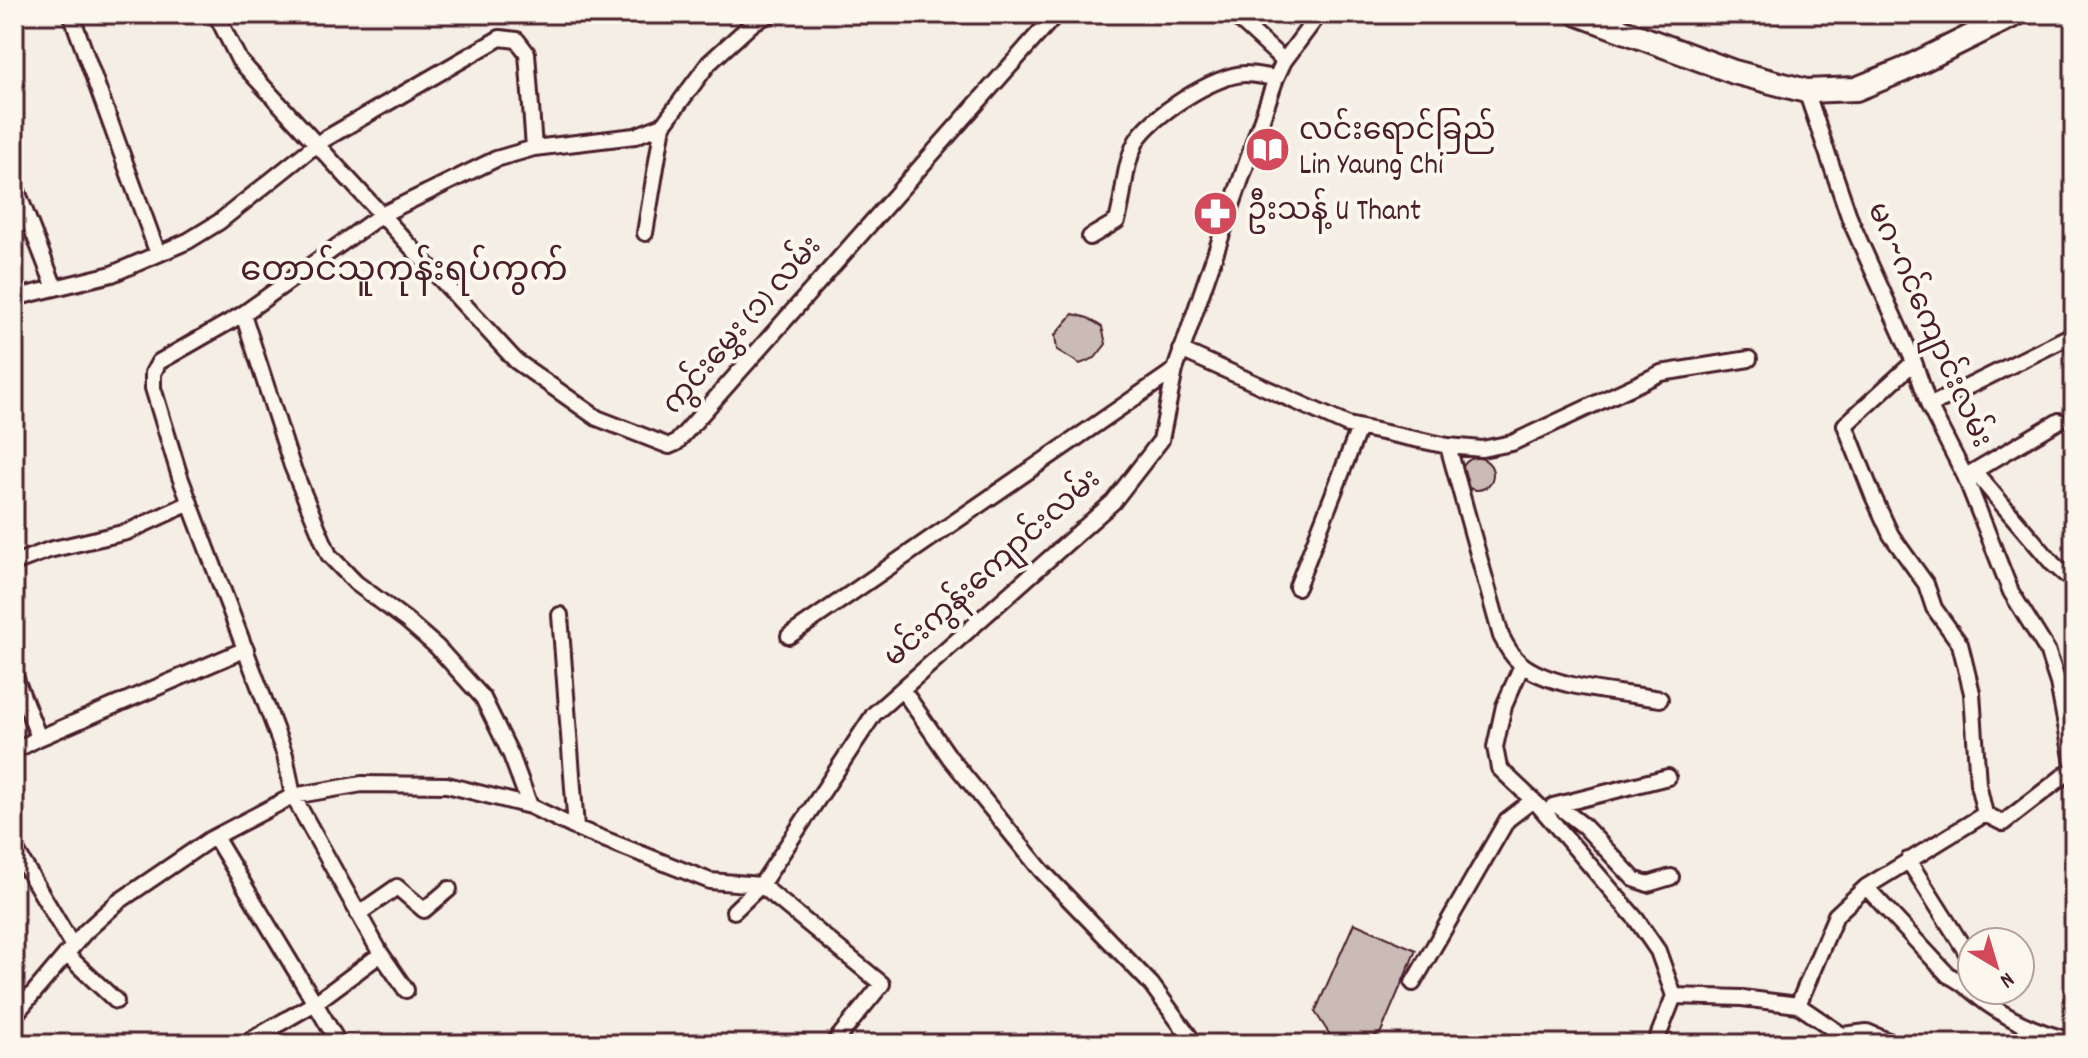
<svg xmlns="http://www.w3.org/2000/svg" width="2088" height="1058" font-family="Dekko,'Noto Sans Myanmar',sans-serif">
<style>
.building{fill:#cabbb6;stroke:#4a1f2b;stroke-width:2}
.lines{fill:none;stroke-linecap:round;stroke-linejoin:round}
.minor-casing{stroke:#4a1f2b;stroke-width:20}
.primary-casing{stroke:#4a1f2b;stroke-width:28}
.minor{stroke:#fbf7ec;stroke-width:14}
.primary{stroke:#fbf7ec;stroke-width:22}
.labels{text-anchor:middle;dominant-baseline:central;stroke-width:8;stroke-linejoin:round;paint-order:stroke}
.poi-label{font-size:30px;fill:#4a1f2b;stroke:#fbf7ec;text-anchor:start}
.street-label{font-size:30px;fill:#4a1f2b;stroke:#fbf7ec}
.quarter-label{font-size:34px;fill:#4a1f2b;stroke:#fbf7ec}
</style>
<rect width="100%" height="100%" fill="#f4eee4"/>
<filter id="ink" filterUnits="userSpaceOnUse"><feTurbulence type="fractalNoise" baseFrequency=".0125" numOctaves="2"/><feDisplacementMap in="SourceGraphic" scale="16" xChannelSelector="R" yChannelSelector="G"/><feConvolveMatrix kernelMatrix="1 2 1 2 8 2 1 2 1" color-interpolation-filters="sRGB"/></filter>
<g filter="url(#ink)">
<path class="building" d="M1073 314 1088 318 1102 327 1106 344 1095 358 1080 364 1057 350 1055 335Z
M1461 474a16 16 0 1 1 32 0a16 16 0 1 1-32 0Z
M1354 923 1416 950 1381 1032 1363 1044H1336L1315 1012Z"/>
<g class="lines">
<defs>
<path id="minor" d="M71 14 158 254
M216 14 239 60 516 361 597 418 669 446 676 443 1056 14
M1233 14 1284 61
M1806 91 1851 222 1914 362 1929 406 1965 476 2011 592 2047 650 2058 683 2074 768
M14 183 55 288
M645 233 663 125
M1090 237 1117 221C1125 194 1123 168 1136 142 1149 117 1216 74 1245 74 1255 74 1266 77 1276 78
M14 298 112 274 188 241 219 222 318 143 500 38 517 40 527 53 534 148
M243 314 292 466 329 555 356 583 406 620 437 647 483 698 511 755 530 806
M1181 350 1348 425 1448 446 1482 449 1512 443 1661 373 1749 359
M1914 362 1845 425 1873 496 1891 535 1926 584 1934 608 1960 644 1972 693 1978 784 1985 814 2003 823 2074 768
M1929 406 2074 334
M1448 446 1501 636C1506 646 1511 655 1519 662 1550 689 1620 692 1660 699
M1974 471 2053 564 2074 582
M1969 474 2059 421
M14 563 49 550 127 532 190 503
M1297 587 1359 428
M560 615 576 828
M789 636 1175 370
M1522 665 1504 706 1495 747 1499 768 1539 806 1636 919 1658 951 1674 996 1655 1044
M14 674 39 738 246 649
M902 689 950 758 1041 870 1151 984 1195 1044
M14 751 39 738
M1553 806 1668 777
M1558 806 1584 826 1634 879 1648 884 1671 877
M1985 814 1866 887 1948 975C1964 982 1974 994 1988 1004 2015 1023 2042 1034 2074 1041
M215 837 315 1003 244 1044
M14 847 72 945
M1908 860 1972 961
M734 911 761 885 874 714 1113 502 1161 440 1175 370 1276 78 1284 61 1319 14
M358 914 397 887 424 910 449 889
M66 954 116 1001
M1413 983 1507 820 1533 800
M406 990 381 954 293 796 285 755 180 477 153 388V373L159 362 243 314 381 215 496 159 534 148 635 136 663 125 709 63 754 22 771 14
M1674 996 1742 998 1798 1005 1842 1035 1867 1032 1895 1044
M1798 1005 1836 915 1866 887
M14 1016 85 932 118 902 209 840 293 796 362 784 447 785 530 806 576 828 710 881 761 885 882 984 833 1044
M339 1044 315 1003 381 954"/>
<path id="primary" d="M1578 14 1734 72 1806 91 1856 89 1903 70 2016 14"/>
</defs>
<use href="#minor" class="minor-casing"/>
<use href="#primary" class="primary-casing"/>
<use href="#minor" class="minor"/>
<use href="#primary" class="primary"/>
</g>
</g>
<defs>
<symbol id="library-disc" viewBox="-11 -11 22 22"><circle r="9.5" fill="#d1495b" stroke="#fbf7ec"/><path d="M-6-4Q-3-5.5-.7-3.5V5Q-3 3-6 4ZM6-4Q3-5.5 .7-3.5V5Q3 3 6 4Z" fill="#fff"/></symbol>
<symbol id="pharmacy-disc" viewBox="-11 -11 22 22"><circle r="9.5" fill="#d1495b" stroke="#fbf7ec"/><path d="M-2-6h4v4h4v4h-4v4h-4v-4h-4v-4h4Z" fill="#fff"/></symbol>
</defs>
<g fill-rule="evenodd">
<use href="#library-disc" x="1242" y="124" width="51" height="51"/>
<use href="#pharmacy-disc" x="1190" y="188" width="51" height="51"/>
</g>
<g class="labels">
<g class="poi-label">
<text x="1299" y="133">လင်းရောင်ခြည်<tspan x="1299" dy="34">Lin Yaung Chi</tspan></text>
<text x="1247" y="213">ဦးသန့် U Thant</text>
</g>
<g class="street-label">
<text transform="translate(1927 326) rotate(66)">မဂ~ဂင်ကျောင်းလမ်း</text>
<text transform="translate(744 327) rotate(-49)">ကွင်းမွှေး (၁) လမ်း</text>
<text transform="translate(994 570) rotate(-42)">မင်းကွန်းကျောင်းလမ်း</text>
</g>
<g class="quarter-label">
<text x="404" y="273">တောင်သူကုန်းရပ်ကွက်</text>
</g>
</g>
<rect width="2088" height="1058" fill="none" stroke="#fbf7ec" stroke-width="48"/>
<rect x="24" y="24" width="2040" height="1010" fill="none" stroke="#4a1f2b" stroke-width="3" filter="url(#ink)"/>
<g transform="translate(1996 966) rotate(142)"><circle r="38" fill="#fbf7ec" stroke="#b4a19f" stroke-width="2"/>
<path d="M0-6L14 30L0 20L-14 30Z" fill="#d1495b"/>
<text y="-12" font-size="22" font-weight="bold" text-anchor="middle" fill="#4a1f2b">N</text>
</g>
</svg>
